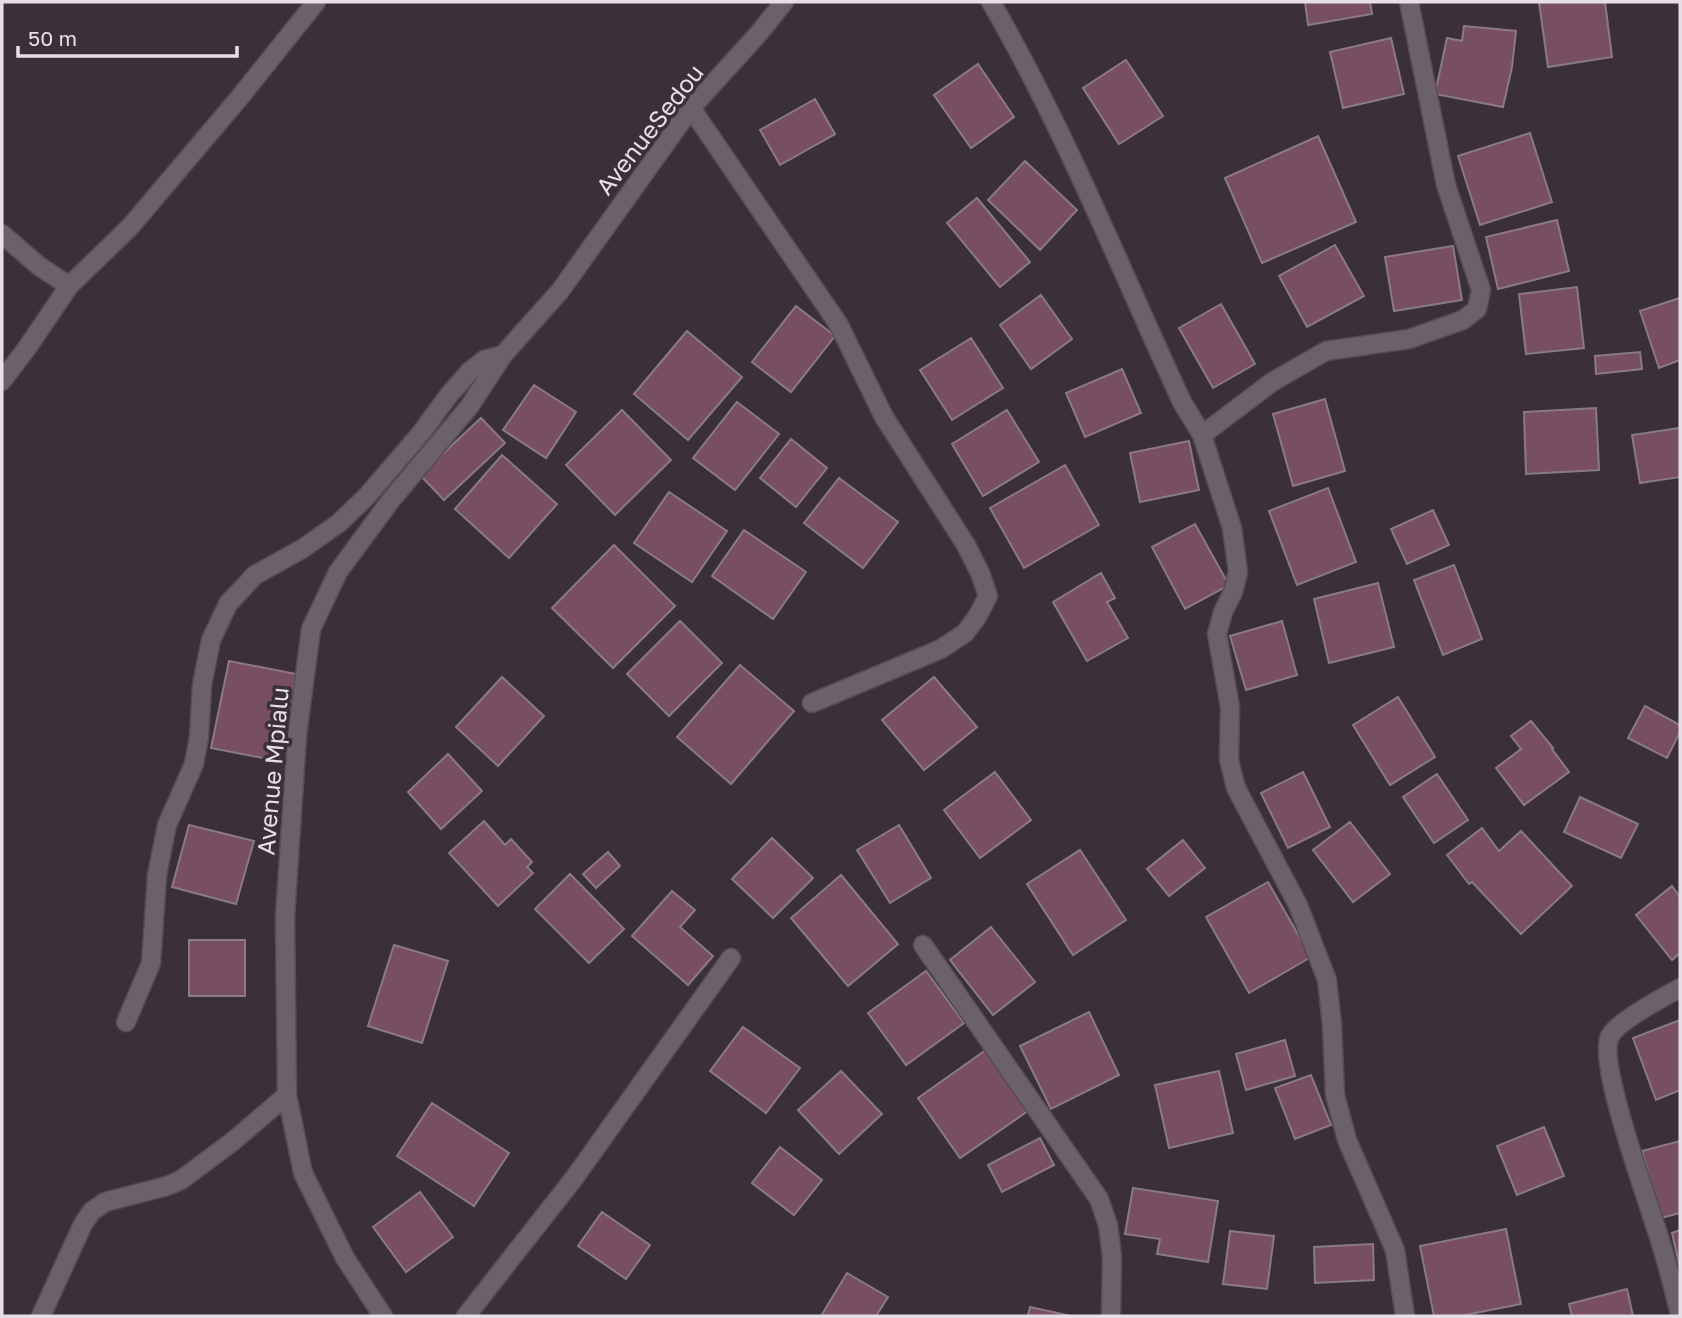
<svg xmlns="http://www.w3.org/2000/svg" width="1682" height="1318" font-family="'Golos Text',sans-serif">
<style>
.building{fill:#784e62;stroke:#8a7a81;stroke-width:2}
.lines{fill:none;stroke-linecap:round;stroke-linejoin:round}
.minor-casing{stroke:#554c53;stroke-width:21}
.minor{stroke:#6c606a;stroke-width:18}
.labels{text-anchor:middle;dominant-baseline:central;stroke-width:7;stroke-linejoin:round;paint-order:stroke}
.street-label{font-size:24px;fill:#e6dfe5;stroke:#3b3039}
</style>
<rect width="100%" height="100%" fill="#3b3039"/>
<path class="building" d="M1305 2H1370L1372 14 1308 25Z
M1539 2H1605L1612 57 1548 67Z
M1464 26 1516 31 1512 67 1503 107 1435 94 1447 38 1462 41Z
M1391 38 1404 94 1343 108 1330 52Z
M1126 60 1163 116 1119 144 1083 88Z
M978 64 1014 117 971 148 934 95Z
M815 99 835 134 780 165 760 130Z
M1530 133 1552 202 1480 225 1458 156Z
M1318 136 1356 222 1262 263 1225 178Z
M1025 161 1077 210 1040 250 988 200Z
M977 198 1030 262 1000 287 947 223Z
M1557 220 1569 271 1498 289 1486 237Z
M1335 245 1364 296 1307 327 1279 276Z
M1453 246 1462 300 1394 311 1385 257Z
M1577 287 1584 348 1526 354 1519 294Z
M1041 295 1072 339 1031 369 1000 325Z
M1680 298V360L1659 368 1640 311Z
M1221 304 1255 364 1213 388 1179 328Z
M796 306 835 336 791 392 752 362Z
M687 331 742 377 688 440 634 394Z
M971 338 1003 388 952 420 920 370Z
M1640 352 1642 369 1596 374 1595 356Z
M1122 369 1141 413 1085 437 1066 393Z
M534 385 576 412 546 458 503 430Z
M1325 399 1345 471 1293 486 1273 414Z
M737 402 779 434 735 490 693 458Z
M1596 408 1599 470 1526 474 1524 412Z
M622 410 671 460 615 515 566 465Z
M1007 410 1039 462 983 496 952 444Z
M481 418 505 443 444 500 420 475Z
M1680 428V477L1640 483 1632 435Z
M791 439 827 468 796 507 760 478Z
M1189 441 1199 490 1140 502 1130 453Z
M502 455 557 504 509 558 455 509Z
M1065 465 1099 525 1024 568 990 508Z
M839 478 898 522 863 568 804 523Z
M1328 488 1356 562 1297 585 1269 511Z
M669 492 727 531 692 582 634 543Z
M1433 510 1449 545 1407 564 1391 529Z
M1195 524 1229 585 1185 609 1152 547Z
M744 530 806 572 773 619 712 576Z
M614 545 675 606 613 668 552 608Z
M1454 565 1482 639 1443 655 1414 580Z
M1101 573 1115 598 1107 602 1128 638 1087 661 1053 602Z
M1378 583 1394 647 1329 663 1314 599Z
M680 621 722 663 669 716 627 674Z
M1282 621 1297 675 1246 690 1230 636Z
M229 661 296 674 278 761 211 748Z
M740 665 794 711 731 784 677 737Z
M502 677 544 716 498 766 456 727Z
M934 677 977 727 924 770 882 720Z
M1398 697 1435 757 1390 785 1353 725Z
M1645 706 1680 725V732L1667 758 1628 738Z
M1531 721 1553 748 1552 749 1569 772 1524 805 1496 768 1521 749 1511 736Z
M448 754 482 791 441 829 408 792Z
M995 772 1031 820 980 858 944 810Z
M1303 772 1330 827 1288 848 1261 793Z
M1437 774 1468 820 1434 843 1403 797Z
M1580 797 1638 824 1621 858 1564 832Z
M484 821 505 845 511 839 532 862 527 867 533 873 498 906 449 853Z
M1350 822 1390 874 1353 902 1313 850Z
M189 825 254 841 236 904 172 887Z
M899 825 931 878 890 903 857 850Z
M1482 828 1499 851 1521 831 1572 886 1521 934 1472 882 1469 884 1447 855Z
M772 838 813 878 773 918 732 879Z
M1183 840 1205 868 1169 896 1147 869Z
M1080 850 1126 920 1073 955 1027 884Z
M608 852 620 866 596 888 583 874Z
M570 874 624 929 589 963 535 909Z
M841 875 898 944 848 986 791 918Z
M1268 882 1311 957 1249 993 1206 917Z
M1672 886 1680 897V953L1672 960 1636 915Z
M672 891 695 910 680 927 713 956 688 985 632 936Z
M991 927 1035 982 993 1015 950 960Z
M189 940H245V996H189Z
M394 945 448 961 422 1043 368 1026Z
M926 971 964 1023 906 1065 868 1013Z
M1089 1012 1119 1075 1051 1109 1020 1046Z
M1680 1020V1090L1656 1100 1633 1038Z
M743 1027 800 1068 766 1113 710 1071Z
M1285 1040 1295 1076 1246 1090 1236 1054Z
M986 1050 1028 1111 960 1158 918 1098Z
M841 1071 882 1114 839 1154 798 1110Z
M1219 1071 1233 1133 1169 1148 1155 1085Z
M1311 1075 1331 1125 1295 1139 1275 1088Z
M432 1103 509 1153 474 1206 397 1156Z
M1544 1127 1564 1176 1517 1195 1497 1146Z
M1040 1138 1054 1165 1002 1192 988 1165Z
M1680 1141V1213L1661 1218 1642 1151Z
M780 1147 822 1180 794 1215 752 1183Z
M1133 1188 1218 1201 1208 1262 1157 1254 1160 1239 1125 1234Z
M420 1192 453 1237 406 1272 373 1227Z
M602 1212 650 1245 626 1279 578 1246Z
M1506 1229 1521 1304 1460 1316H1434L1420 1246Z
M1680 1230V1268L1672 1233Z
M1230 1231 1274 1236 1267 1289 1223 1284Z
M1373 1244 1374 1280 1315 1283 1314 1247Z
M847 1273 888 1297 876 1316H821Z
M1627 1289 1633 1316H1572L1569 1304Z
M1030 1307 1071 1316H1028Z"/>
<g class="lines">
<defs>
<path id="minor" d="M991 2C1065 130 1120 268 1182 402L1202 435 1232 528 1238 572 1233 592 1223 612 1217 634 1230 707 1229 760 1236 788 1298 905 1327 980 1332 1025 1335 1095 1347 1140 1395 1250 1405 1316
M691 108 839 325 884 417 966 545 980 573 988 596 977 617 965 633 941 649 812 703
M2 234 39 266 69 286 130 227 240 97 316 2
M2 381 27 348 69 286
M1202 435 1272 382 1326 351 1409 339 1463 320 1477 309 1481 290 1446 185 1409 2
M923 945 1099 1199 1108 1225 1112 1257 1111 1316
M1680 988C1665 996 1618 1021 1610 1036 1596 1063 1652 1211 1662 1247 1669 1269 1674 1291 1680 1314
M126 1022 151 963 157 875 167 825 194 764 199 737 202 685 211 640 228 604 255 575 302 549 339 523 367 496 421 433 449 395 470 371 484 360 503 355
M41 1316 83 1224 92 1211 105 1202 167 1186 181 1180 232 1142 287 1095
M383 1316 345 1258 303 1173 287 1095 285 917 297 736 311 629 338 572 391 500 469 407 503 355 560 291 691 108 760 32 784 2
M466 1316 575 1177 731 958"/>
</defs>
<use href="#minor" class="minor-casing"/>
<use href="#minor" class="minor"/>
</g>
<g class="labels">
<g class="street-label">
<text transform="translate(649 129) rotate(-52)">AvenueSedou</text>
<text transform="translate(272 771) rotate(-85)">Avenue Mpialu</text>
</g>
</g>
<rect width="1682" height="1318" fill="none" stroke="#e6dfe5" stroke-width="7"/>
<path d="M18 46v10h219v-10" fill="none" stroke="#e6dfe5" stroke-width="3.5"/>
<text x="28" y="46" font-size="21" fill="#e6dfe5" stroke="#3b3039" stroke-width="5" paint-order="stroke">50 m</text>
</svg>
